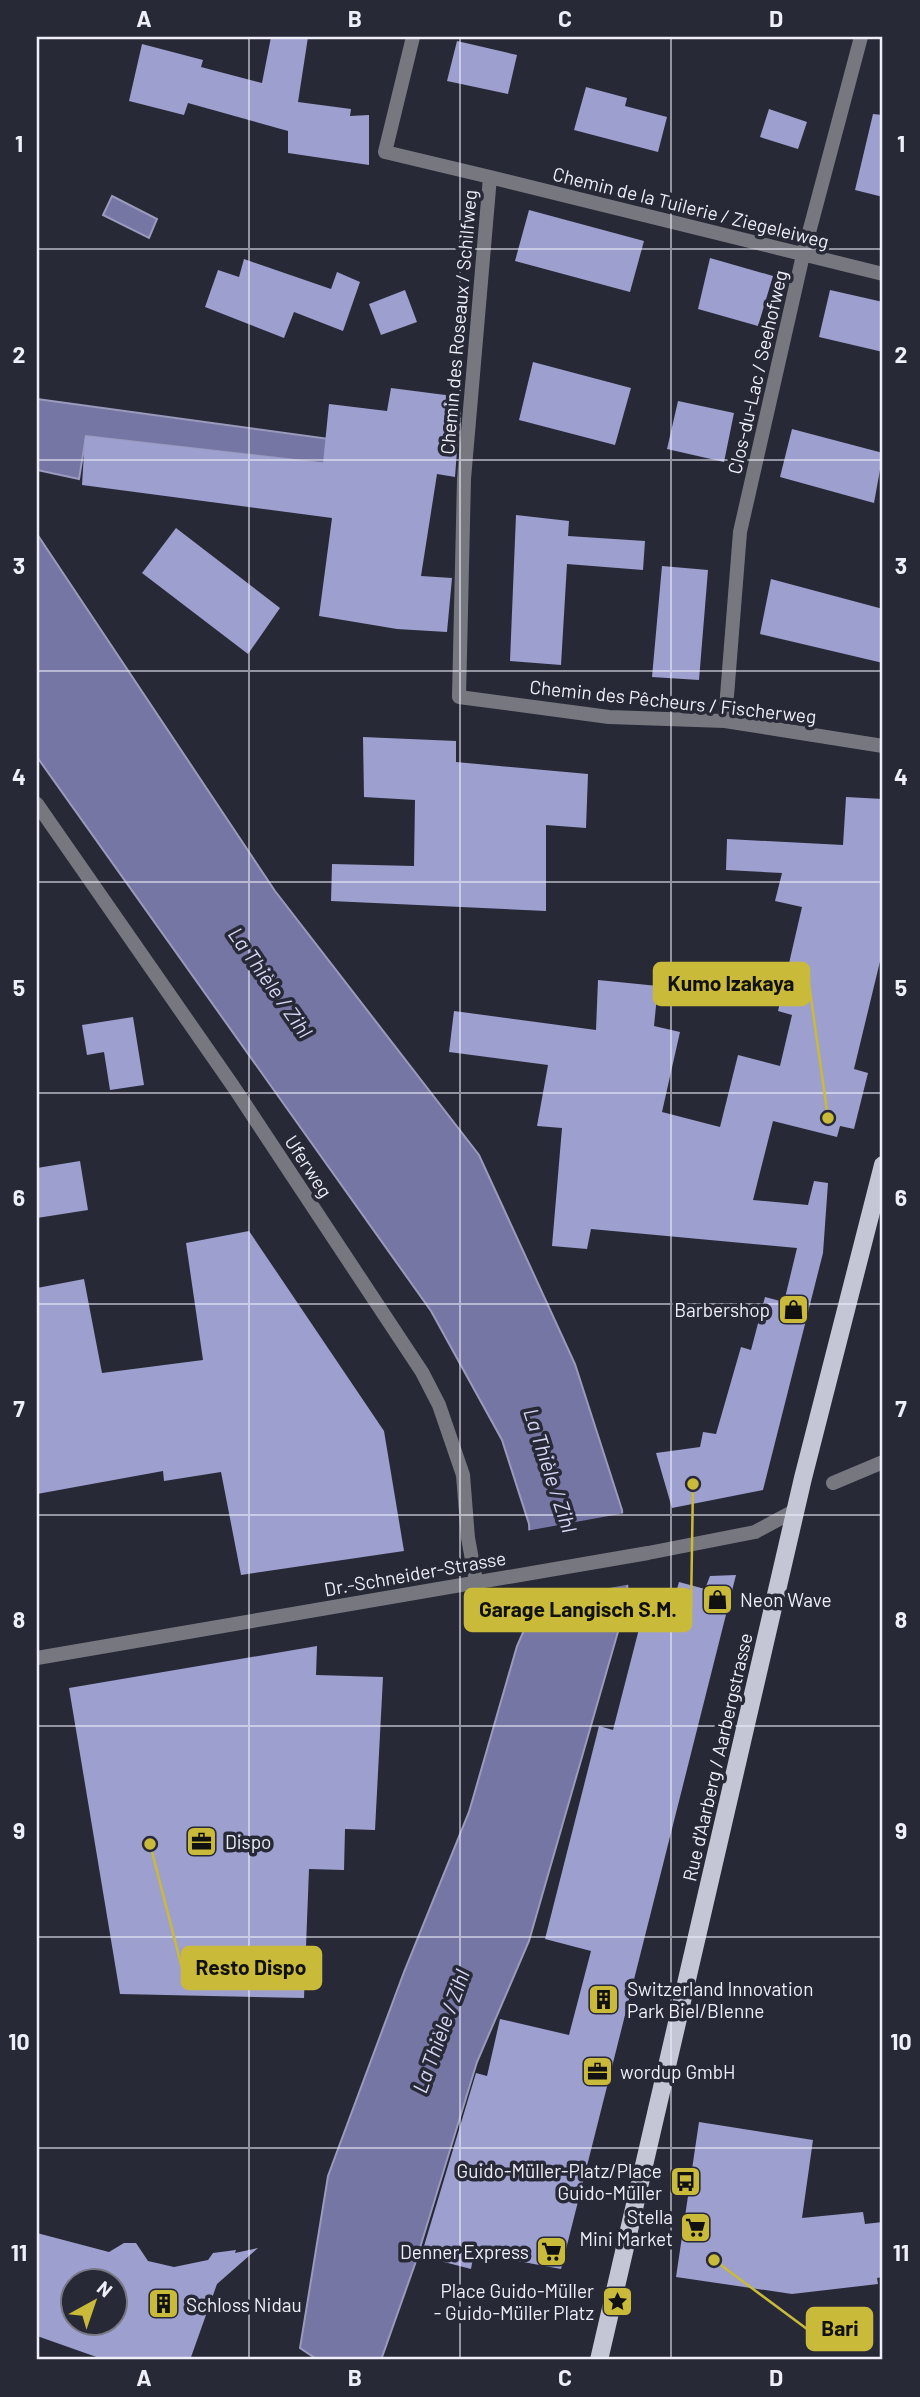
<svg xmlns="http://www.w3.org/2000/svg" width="920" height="2397" font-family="Barlow,sans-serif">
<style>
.water{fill:#7576a3;stroke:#9a9abd;stroke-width:2}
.pier{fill:#282937}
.building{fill:#9d9fce;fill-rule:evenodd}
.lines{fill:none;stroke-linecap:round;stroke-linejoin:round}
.street{stroke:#77787f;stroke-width:14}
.primary{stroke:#c4c6d6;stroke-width:18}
.grid{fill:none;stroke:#efeff9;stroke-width:2;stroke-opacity:0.55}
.labels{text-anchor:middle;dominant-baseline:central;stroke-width:7;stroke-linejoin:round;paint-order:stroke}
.street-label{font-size:19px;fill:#efeff9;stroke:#282937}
.poi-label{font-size:19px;fill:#efeff9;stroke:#282937;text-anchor:end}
.water-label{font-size:21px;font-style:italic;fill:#d7d9f6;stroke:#282937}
.leader{fill:none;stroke:#c9ba3a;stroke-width:2.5}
.callout-dot{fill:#c9ba3a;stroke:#282937;stroke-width:2.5}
.callout{fill:#c9ba3a;stroke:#c9ba3a;stroke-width:2.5}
.callout-label{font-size:21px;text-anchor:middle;font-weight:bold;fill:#111}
.neatline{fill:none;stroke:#efeff9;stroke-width:2.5}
.grid-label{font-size:23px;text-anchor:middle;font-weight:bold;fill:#efeff9}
</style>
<rect width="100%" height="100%" fill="#282937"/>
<path class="water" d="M112 196 157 219 149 238 103 215Z
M37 399 381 446V470L86 436 79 479 37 470Z
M37 534 275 891 479 1155 575 1364 622 1510 628 1597 529 1941 477 2062 415 2264 381 2360H318L300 2348 328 2176 404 1972 469 1812 517 1646 533 1610 529 1524 502 1440 431 1311 37 757Z"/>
<path class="pier" d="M625 1513 632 1584 529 1602 526 1531Z"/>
<path class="building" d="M271 37H308L298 102 351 109 350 116 369 115V165L288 153V131L188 103 184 115 129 101 142 44 203 60 201 67 262 83Z
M457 41 517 55 508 94 447 81Z
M586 87 627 98 625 106 667 117 658 152 574 130Z
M769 109 807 122 798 149 760 137Z
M873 114 883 115V197L855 190Z
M529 210 644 241 630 292 515 261Z
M710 258 773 276 758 326 698 309Z
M244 259 331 289 337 272 360 282 343 331 294 312 284 338 205 307 218 270 239 277Z
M405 290 417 322 381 335 369 304Z
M830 290 883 302V352L819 337Z
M533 362 631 388 615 445 519 420Z
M391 388 461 397 455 477 437 474 421 576 452 578 447 632 397 629 319 616 332 518 82 485 85 436 323 463 329 404 387 411Z
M678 401 734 413 724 462 667 449Z
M792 429 883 453 874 503 780 477Z
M516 515 569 521 568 536 645 541 643 570 567 564 561 665 510 661Z
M176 528 280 608 248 654 142 573Z
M662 566 708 570 699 680 652 677Z
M771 579 883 609V663L760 634Z
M363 737 456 741V762L588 774 586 828 546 825V911L331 901 332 864 414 866 415 800 364 797Z
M846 797 883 799V949L854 1069 868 1073 854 1129 840 1126 837 1137 773 1121 753 1200 808 1205 814 1181 828 1183 823 1253 763 1490 672 1508 656 1453 700 1447 703 1432 716 1434 741 1347 751 1350 765 1297 784 1302 797 1248 591 1229 587 1249 552 1246 562 1128 537 1126 548 1065 449 1052 454 1011 596 1030 598 980 658 986 654 1026 680 1032 662 1112 720 1127 738 1055 780 1066 792 1015 778 1011 802 907 775 901 782 873 726 870 727 839 843 845Z
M133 1017 144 1085 110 1090 104 1052 87 1055 82 1025Z
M80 1161 88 1210 37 1218V1168Z
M249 1231 384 1431 404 1551 241 1575 221 1472 164 1481 163 1471 37 1494V1288L84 1279 102 1373 203 1360 186 1243Z
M736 1575 561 2269 474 2253 471 2269 421 2256 476 2073 487 2076 500 2019 569 2035 591 1951 545 1939 599 1726 613 1730 649 1590 675 1596 679 1582 705 1589 710 1576Z
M317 1646 316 1675 383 1677 375 1830 345 1829 344 1870 309 1869 304 1998 120 1994 69 1688Z
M699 2122 813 2140 802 2218 863 2212 865 2224 883 2222V2277L877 2278 878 2284 792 2294 676 2277Z
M37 2233 109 2252 124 2243H136L148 2261 174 2267 208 2260 213 2253 236 2250 235 2253 258 2248 217 2284 190 2360H105L37 2336ZM74 2281H116V2323H74Z"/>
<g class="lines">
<path class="street" d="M413 37 385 152 490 177 464 479 459 697 609 717 725 721 883 746
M490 177 883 274
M725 721 740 532 803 255 861 37
M37 804 233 1086 422 1372 439 1405 463 1475 468 1538 476 1581
M833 1483 883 1462
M37 1658 648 1553 755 1532 796 1510"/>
<path class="primary" d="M599 2360 803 1478 883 1165"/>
</g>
<path class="grid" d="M249 37V2360M460 37V2360M671 37V2360M37 249H883M37 460H883M37 671H883M37 882H883M37 1093H883M37 1304H883M37 1515H883M37 1726H883M37 1937H883M37 2148H883"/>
<defs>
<symbol id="shop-square" viewBox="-11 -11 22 22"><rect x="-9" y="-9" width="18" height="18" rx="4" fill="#c9ba3a" stroke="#282937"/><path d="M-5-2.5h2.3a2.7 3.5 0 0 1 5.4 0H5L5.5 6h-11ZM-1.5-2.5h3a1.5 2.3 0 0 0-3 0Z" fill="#111"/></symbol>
<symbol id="office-square" viewBox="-11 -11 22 22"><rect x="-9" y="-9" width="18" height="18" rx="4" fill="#c9ba3a" stroke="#282937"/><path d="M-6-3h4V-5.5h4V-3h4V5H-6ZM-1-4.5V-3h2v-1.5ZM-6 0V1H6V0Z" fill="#111"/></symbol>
<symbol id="building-square" viewBox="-11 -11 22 22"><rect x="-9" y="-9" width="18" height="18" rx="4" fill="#c9ba3a" stroke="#282937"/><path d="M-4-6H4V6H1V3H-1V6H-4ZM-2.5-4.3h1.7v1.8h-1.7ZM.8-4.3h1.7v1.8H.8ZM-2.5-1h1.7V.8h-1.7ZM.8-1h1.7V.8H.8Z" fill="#111"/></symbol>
<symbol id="bus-square" viewBox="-11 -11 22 22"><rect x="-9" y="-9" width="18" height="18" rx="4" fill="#c9ba3a" stroke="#282937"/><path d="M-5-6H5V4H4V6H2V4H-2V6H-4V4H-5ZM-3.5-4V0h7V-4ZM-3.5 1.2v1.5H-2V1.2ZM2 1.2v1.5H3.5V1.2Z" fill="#111"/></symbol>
<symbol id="supermarket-square" viewBox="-11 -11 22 22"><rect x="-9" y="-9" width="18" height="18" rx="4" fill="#c9ba3a" stroke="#282937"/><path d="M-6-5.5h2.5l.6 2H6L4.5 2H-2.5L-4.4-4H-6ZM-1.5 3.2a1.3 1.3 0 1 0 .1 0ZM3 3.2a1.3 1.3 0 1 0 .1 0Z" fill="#111"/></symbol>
<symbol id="sight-square" viewBox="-11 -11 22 22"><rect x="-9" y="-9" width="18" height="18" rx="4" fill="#c9ba3a" stroke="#282937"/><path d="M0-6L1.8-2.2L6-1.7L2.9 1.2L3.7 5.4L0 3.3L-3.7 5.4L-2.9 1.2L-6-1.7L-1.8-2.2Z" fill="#111"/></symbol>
</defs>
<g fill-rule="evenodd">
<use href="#shop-square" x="776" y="1292" width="35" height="35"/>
<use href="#shop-square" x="700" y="1582" width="35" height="35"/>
<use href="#office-square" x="184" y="1824" width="35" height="35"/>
<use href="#building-square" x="586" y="1982" width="35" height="35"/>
<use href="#office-square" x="580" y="2054" width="35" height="35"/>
<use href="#bus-square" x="668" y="2164" width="35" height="35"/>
<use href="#supermarket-square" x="678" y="2210" width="35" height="35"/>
<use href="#supermarket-square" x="534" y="2234" width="35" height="35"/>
<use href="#sight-square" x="600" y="2284" width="35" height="35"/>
<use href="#building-square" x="146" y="2286" width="35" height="35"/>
</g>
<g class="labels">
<g class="street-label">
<text transform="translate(691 207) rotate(14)">Chemin de la Tuilerie / Ziegeleiweg</text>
<text transform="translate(458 322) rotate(-85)">Chemin des Roseaux / Schilfweg</text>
<text transform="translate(757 372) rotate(-77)">Clos-du-Lac / Seehofweg</text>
<text transform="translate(673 701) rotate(6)">Chemin des Pêcheurs / Fischerweg</text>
<text transform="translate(309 1166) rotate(57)">Uferweg</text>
<text transform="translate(415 1573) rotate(-10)">Dr.-Schneider-Strasse</text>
<text transform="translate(717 1757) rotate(-77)">Rue d'Aarberg / Aarbergstrasse</text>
</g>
<g class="poi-label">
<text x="770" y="1309">Barbershop</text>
<text x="740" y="1599" text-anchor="start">Neon Wave</text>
<text x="225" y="1841" text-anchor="start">Dispo</text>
<text x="627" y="1988" text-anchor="start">Switzerland Innovation<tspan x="627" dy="22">Park Biel/BIenne</tspan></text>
<text x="620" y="2071" text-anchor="start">wordup GmbH</text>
<text x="662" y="2170">Guido-Müller-Platz/Place<tspan x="662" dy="22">Guido-Müller</tspan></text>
<text x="673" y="2216">Stella<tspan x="673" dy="22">Mini Market</tspan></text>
<text x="529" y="2251">Denner Express</text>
<text x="594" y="2290">Place Guido-Müller<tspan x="594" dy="22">- Guido-Müller Platz</tspan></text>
<text x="186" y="2304" text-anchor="start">Schloss Nidau</text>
</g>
<g class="water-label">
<text transform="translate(271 982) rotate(55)">La Thièle / Zihl</text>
<text transform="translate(551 1470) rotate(72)">La Thièle / Zihl</text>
<text transform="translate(440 2031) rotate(-70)">La Thièle / Zihl</text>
</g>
</g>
<path class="leader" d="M828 1118L809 984M693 1484L691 1610M150 1844L182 1968M714 2260L807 2329"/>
<g class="callout-dot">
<circle cx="828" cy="1118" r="7"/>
<circle cx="693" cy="1484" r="7"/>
<circle cx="150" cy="1844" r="7"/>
<circle cx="714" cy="2260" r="7"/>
</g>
<g class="callout">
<rect x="654" y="963" width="155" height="42" rx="7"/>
<rect x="465" y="1589" width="226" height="42" rx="7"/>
<rect x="182" y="1947" width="139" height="42" rx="7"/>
<rect x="807" y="2308" width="65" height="42" rx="7"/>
</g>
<g class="callout-label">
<text x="731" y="991">Kumo Izakaya</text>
<text x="578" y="1617">Garage Langisch S.M.</text>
<text x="251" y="1975">Resto Dispo</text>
<text x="840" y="2336">Bari</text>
</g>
<rect width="920" height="2397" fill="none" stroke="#282937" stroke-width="77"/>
<g transform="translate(94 2302) rotate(40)"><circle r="33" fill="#282937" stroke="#787885" stroke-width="2"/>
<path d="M0-5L12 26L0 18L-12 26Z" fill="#c9ba3a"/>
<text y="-10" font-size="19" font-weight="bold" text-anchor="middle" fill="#efeff9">N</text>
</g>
<rect x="38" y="38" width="843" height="2320" class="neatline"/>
<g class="grid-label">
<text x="144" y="27">A</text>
<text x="355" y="27">B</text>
<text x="565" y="27">C</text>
<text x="776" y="27">D</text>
<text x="19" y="152">1</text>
<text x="901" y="152">1</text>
<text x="19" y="363">2</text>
<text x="901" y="363">2</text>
<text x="19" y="574">3</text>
<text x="901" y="574">3</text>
<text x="19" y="785">4</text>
<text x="901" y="785">4</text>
<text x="19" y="996">5</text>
<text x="901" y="996">5</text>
<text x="19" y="1206">6</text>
<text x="901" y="1206">6</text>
<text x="19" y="1417">7</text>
<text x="901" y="1417">7</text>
<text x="19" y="1628">8</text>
<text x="901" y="1628">8</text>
<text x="19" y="1839">9</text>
<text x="901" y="1839">9</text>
<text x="19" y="2050">10</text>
<text x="901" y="2050">10</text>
<text x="19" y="2261">11</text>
<text x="901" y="2261">11</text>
<text x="144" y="2386">A</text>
<text x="355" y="2386">B</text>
<text x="565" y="2386">C</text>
<text x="776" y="2386">D</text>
</g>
</svg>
